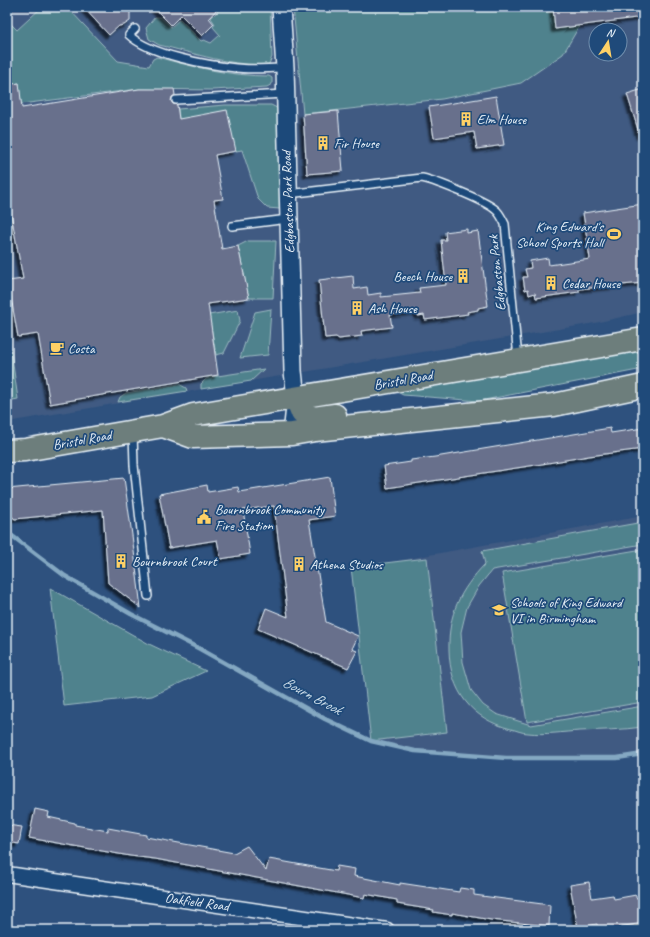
<svg xmlns="http://www.w3.org/2000/svg" width="650" height="937" font-family="Caveat,sans-serif">
<style>
.built{fill:#3f5a82;fill-rule:evenodd}
.green{fill:#50828d;stroke:#9cbac2}
.lines{fill:none;stroke-linecap:round;stroke-linejoin:round}
.stream{stroke:#84a8c2;stroke-width:4.5}
.building{fill:#686f8c;stroke:#e8f1f8;filter:url(#shadow)}
.service-casing{stroke:#e8f1f8;stroke-width:10}
.minor-casing{stroke:#e8f1f8;stroke-width:17}
.tertiary-casing{stroke:#e8f1f8;stroke-width:20}
.trunk-casing{stroke:#e8f1f8;stroke-width:25}
.service{stroke:#1f4a7a;stroke-width:7}
.minor{stroke:#1f4a7a;stroke-width:14}
.tertiary{stroke:#1f4a7a;stroke-width:17}
.trunk{stroke:#6d7e7c;stroke-width:22}
.labels{text-anchor:middle;dominant-baseline:central;stroke-width:3.5;stroke-linejoin:round;paint-order:stroke}
.poi-label{font-size:14px;fill:#e8f1f8;stroke:#1f4a7a;text-anchor:start}
.street-label{font-size:14px;fill:#e8f1f8;stroke:#1f4a7a}
.water-label{font-size:15px;font-style:italic;fill:#cfdfea;stroke:#1f4a7a}
</style>
<defs>
<filter id="shadow"><feDropShadow dx="-3.5" dy="3.5" stdDeviation="1" flood-color="#0009"/></filter>
</defs>
<rect width="100%" height="100%" fill="#2e517e"/>
<filter id="ink" filterUnits="userSpaceOnUse"><feTurbulence type="fractalNoise" baseFrequency=".025" numOctaves="2"/><feDisplacementMap in="SourceGraphic" scale="8" xChannelSelector="R" yChannelSelector="G"/><feConvolveMatrix kernelMatrix="1 2 1 2 8 2 1 2 1" color-interpolation-filters="sRGB"/></filter>
<g filter="url(#ink)">
<path class="built" d="M7 7H643V312L595 323 7 422ZM596 30H620V54H596Z
M643 516V754L617 758H506L415 751 371 741 351 567 380 564Z"/>
<path class="green" d="M42 7H67L118 61 149 66 153 59 157 57C193 67 231 76 269 76L272 78V84L267 87 212 90 139 89 21 104 19 83 7 85V20L17 30Z
M222 7H270L272 57 269 64C237 68 190 52 159 45L149 39 146 28 155 17H160L171 27 180 19 201 41 204 40 211 43 220 35 213 27 215 24 211 18Z
M293 7H579L590 8 563 54 521 83 442 99 303 114Z
M225 105H271L279 109 280 209 267 208 258 199 242 150 236 151 179 119 178 109Z
M248 241H276L273 298H249L238 246Z
M271 309 268 355 240 358 255 312Z
M238 310 240 321 224 353 216 355 209 315Z
M7 335 9 337 18 399 7 401Z
M643 347V369L479 401 403 395 395 391Z
M264 369 251 381 201 389V384L206 379 211 377Z
M179 384 186 388 187 391 118 402 120 397 126 393Z
M643 522V544L492 570 479 586 467 607 461 632 463 662 471 690 483 705 496 714 531 725 643 706V727C622 730 601 730 580 731 563 732 545 735 528 733 522 733 516 730 511 729 471 719 450 691 449 650 448 614 460 590 485 564L482 551Z
M643 549V702L527 722 502 573Z
M427 558 447 732 371 741 351 567Z
M50 588 149 644 206 671 152 696 64 706Z"/>
<g class="lines">
<path class="stream" d="M7 532 65 576 131 614 200 649 325 719 371 741 415 751 506 758H617L643 754"/>
</g>
<path class="building" d="M83 7H130V21L124 25 119 26 109 35Z
M153 7H219L209 18 214 24 202 36 181 15 171 25Z
M553 7H643V17L555 29Z
M19 83 22 108 139 89H174L175 95 172 97 171 101 173 104 177 105 179 119 227 110 236 151 215 155 223 199 214 200 222 249 238 246 249 298 208 304 218 375 50 404 38 334 18 337 8 281 23 279 7 192V110H9L7 85Z
M643 89V135L640 136 627 94Z
M496 96 504 145 477 149 474 132 434 138 429 107Z
M338 111 343 171 307 174 303 114Z
M643 204V283L579 289V292L536 298 535 293 529 295 528 289 525 290 523 277H527L525 269 531 268 530 261 548 258 549 265 590 259 583 213Z
M467 229V233L478 231 488 306 478 308V310L467 312 468 314 425 320 424 315 418 316 417 311 390 315 392 327 361 331 362 336 339 339 336 337 325 338 319 280 353 276 354 289 367 287 368 295 381 293V297L420 293 419 288 446 285 441 240H446L445 232Z
M610 428 611 433 643 428V449L589 456 536 465 387 488 384 466 411 462V460L435 457Z
M330 477 335 516 309 520 326 622 358 636 352 649 357 651 348 668 258 629 266 608 288 617 274 506 243 510 250 554 221 559 217 540 169 548 159 494 207 485 208 492 238 487 239 492Z
M124 478 132 535 141 608 108 583 103 510 15 519 7 513V489Z
M35 809 49 812 48 817 75 823V825L108 831V828L146 835V837L234 853 247 846 266 871 269 859 336 871 337 866 355 869 354 876 400 885V883L459 892 460 888 474 890V895L550 905 549 926 491 920 452 913V915L433 912 434 910 397 904V900L365 894 364 898 155 859 130 856 29 838Z
M7 825 22 827 19 844 7 842Z
M589 882 592 898 613 895 614 899 636 895V898L643 896V923L619 927 620 930H598L597 924 578 928 570 885Z"/>
<g class="lines">
<defs>
<path id="service" d="M135 29 129 35C150 55 207 65 236 68 251 70 269 68 285 68
M176 100 285 94
M288 194 422 178C436 181 487 201 497 211 500 214 503 220 505 224L518 358
M232 226 288 219
M133 433 134 465 148 596"/>
<path id="minor" d="M7 874 387 930"/>
<path id="tertiary" d="M281 7 285 68 293 371 296 398 292 434"/>
<path id="trunk" d="M296 398 302 413 314 418 335 415
M163 426 193 437 292 434 315 430 554 405 643 386
M7 451 25 450 163 426 193 415 643 339"/>
</defs>
<use href="#service" class="service-casing"/>
<use href="#minor" class="minor-casing"/>
<use href="#tertiary" class="tertiary-casing"/>
<use href="#trunk" class="trunk-casing"/>
<use href="#service" class="service"/>
<use href="#minor" class="minor"/>
<use href="#tertiary" class="tertiary"/>
<use href="#trunk" class="trunk"/>
</g>
</g>
<defs>
<symbol id="building-bare" viewBox="-9 -9 18 18"><path d="M-4-6H4V6H1V3H-1V6H-4ZM-2.5-4.3h1.7v1.8h-1.7ZM.8-4.3h1.7v1.8H.8ZM-2.5-1h1.7V.8h-1.7ZM.8-1h1.7V.8H.8Z" fill="#ffd166" stroke="#1f4a7a" stroke-width="2.5" paint-order="stroke"/></symbol>
<symbol id="stadium-bare" viewBox="-9 -9 18 18"><path d="M0-5a6.5 5 0 1 0 0 10a6.5 5 0 1 0 0-10ZM-3.5-1.8h7v3.6h-7Z" fill="#ffd166" stroke="#1f4a7a" stroke-width="2.5" paint-order="stroke"/></symbol>
<symbol id="cafe-bare" viewBox="-9 -9 18 18"><path d="M-5.5-4.5H6V0H3Q3 3.5 0 3.5H-2.5Q-5.5 3.5-5.5 0ZM3-3.2v2h1.7v-2ZM-6 4.5H4V6H-6Z" fill="#ffd166" stroke="#1f4a7a" stroke-width="2.5" paint-order="stroke"/></symbol>
<symbol id="civic-bare" viewBox="-9 -9 18 18"><path d="M-.6-6.5H3V-4.5H.6V-3L4-1V1h2V6H-6V1h2V-1L-.6-3ZM-1.2 2.5V6h2.4V2.5Z" fill="#ffd166" stroke="#1f4a7a" stroke-width="2.5" paint-order="stroke"/></symbol>
<symbol id="school-bare" viewBox="-9 -9 18 18"><path d="M0-5L7-2L0 1L-7-2ZM-4 1L0 2.5L4 1V4Q0 6-4 4Z" fill="#ffd166" stroke="#1f4a7a" stroke-width="2.5" paint-order="stroke"/></symbol>
</defs>
<g fill-rule="evenodd">
<use href="#building-bare" x="456" y="109" width="20" height="20"/>
<use href="#building-bare" x="313" y="133" width="20" height="20"/>
<use href="#stadium-bare" x="604" y="224" width="20" height="20"/>
<use href="#building-bare" x="453" y="266" width="20" height="20"/>
<use href="#building-bare" x="541" y="273" width="20" height="20"/>
<use href="#building-bare" x="347" y="298" width="20" height="20"/>
<use href="#cafe-bare" x="47" y="338" width="20" height="20"/>
<use href="#civic-bare" x="194" y="507" width="20" height="20"/>
<use href="#building-bare" x="111" y="551" width="20" height="20"/>
<use href="#building-bare" x="289" y="554" width="20" height="20"/>
<use href="#school-bare" x="489" y="600" width="20" height="20"/>
</g>
<g class="labels">
<g class="poi-label">
<text x="477" y="119">Elm House</text>
<text x="334" y="143">Fir House</text>
<text x="603" y="226" text-anchor="end">King Edward's<tspan x="603" dy="16">School Sports Hall</tspan></text>
<text x="452" y="276" text-anchor="end">Beech House</text>
<text x="562" y="283">Cedar House</text>
<text x="368" y="308">Ash House</text>
<text x="68" y="348">Costa</text>
<text x="215" y="509">Bournbrook Community<tspan x="215" dy="16">Fire Station</tspan></text>
<text x="132" y="561">Bournbrook Court</text>
<text x="310" y="564">Athena Studios</text>
<text x="510" y="602">Schools of King Edward<tspan x="510" dy="16">VI in Birmingham</tspan></text>
</g>
<g class="street-label">
<text transform="translate(288 202) rotate(-92)">Edgbaston Park Road</text>
<text transform="translate(497 273) rotate(-96)">Edgbaston Park</text>
<text transform="translate(403 380) rotate(-10)">Bristol Road</text>
<text transform="translate(82 440) rotate(-10)">Bristol Road</text>
<text transform="translate(197 902) rotate(8)">Oakfield Road</text>
</g>
<g class="water-label">
<text transform="translate(312 696) rotate(28)">Bourn Brook</text>
</g>
</g>
<rect width="650" height="937" fill="none" stroke="#1f4a7a" stroke-width="24"/>
<rect x="12" y="12" width="626" height="913" fill="none" stroke="#e8f1f8" stroke-width="1.5" filter="url(#ink)"/>
<g transform="translate(608 42) rotate(12)"><circle r="19" fill="#1f4a7a" stroke="#6f8dac"/>
<path d="M0-3L7 15L0 10L-7 15Z" fill="#ffd166"/>
<text y="-6" font-size="11" font-weight="bold" text-anchor="middle" fill="#e8f1f8">N</text>
</g>
</svg>
